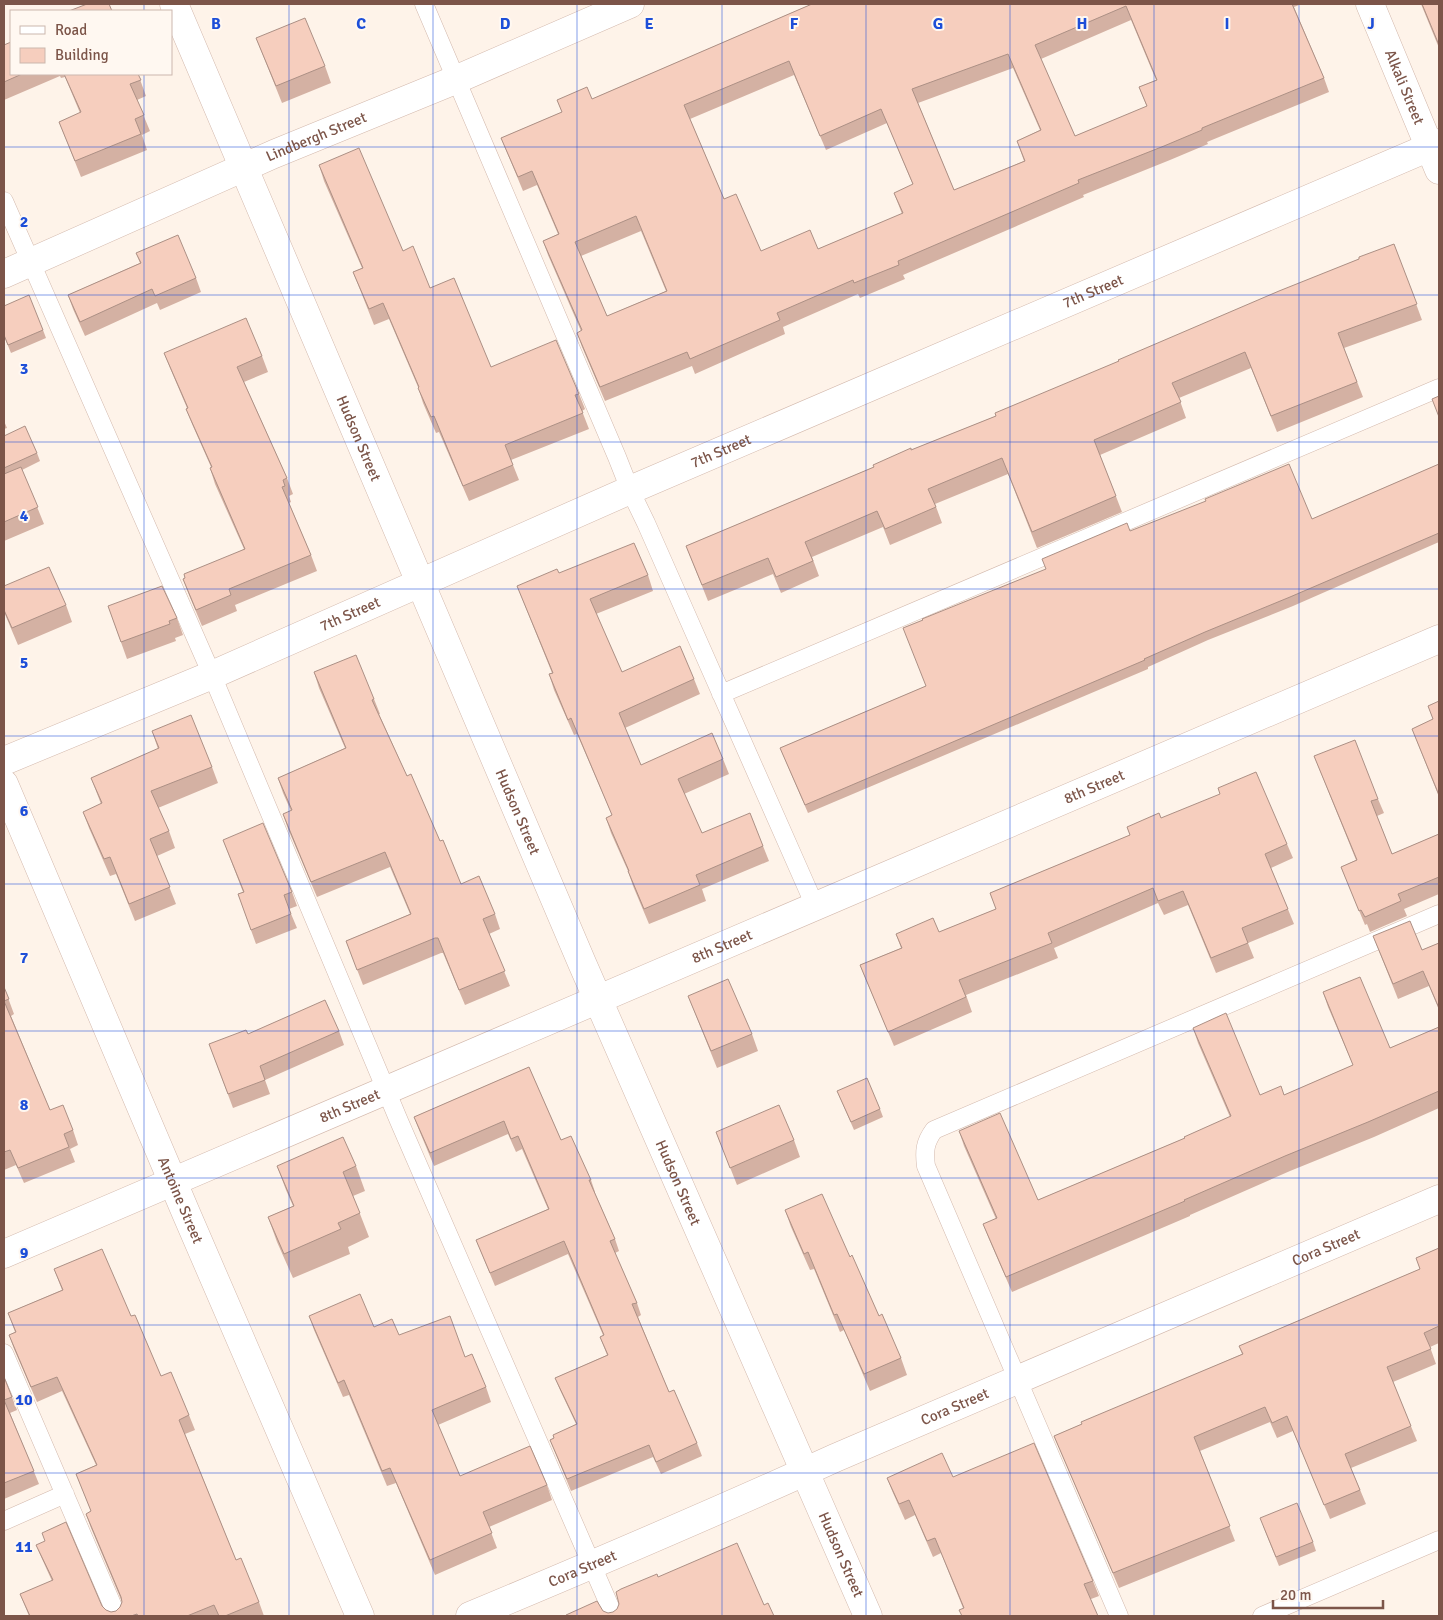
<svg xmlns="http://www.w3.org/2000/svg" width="1443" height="1620" font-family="Signika,sans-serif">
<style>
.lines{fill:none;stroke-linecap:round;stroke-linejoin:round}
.lane-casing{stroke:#d3b9ad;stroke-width:19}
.street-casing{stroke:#d3b9ad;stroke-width:29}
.lane{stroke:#fff;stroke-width:18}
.street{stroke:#fff;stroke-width:28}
.wall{fill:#d4b1a3;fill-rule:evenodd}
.building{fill:#f6cebe;stroke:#ac9085;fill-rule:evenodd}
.grid{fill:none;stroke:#1d4ed8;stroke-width:1;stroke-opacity:0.55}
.labels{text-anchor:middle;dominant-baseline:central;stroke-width:4;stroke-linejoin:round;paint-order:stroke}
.street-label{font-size:15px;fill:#7c5549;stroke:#fff8f1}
.grid-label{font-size:16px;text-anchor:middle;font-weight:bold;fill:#1d4ed8;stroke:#fff8f1;stroke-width:4;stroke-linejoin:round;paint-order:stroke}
</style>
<rect width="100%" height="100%" fill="#fef3e9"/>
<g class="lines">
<defs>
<path id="lane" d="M424 4 617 457 630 490 646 523 815 906
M4 201 212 675 399 1121 614 1616
M721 694 1439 388
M4 1353 117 1616
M4 1521 65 1494
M1119 1616 926 1166C924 1151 925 1142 934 1130L1439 914
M1262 1616 1439 1540"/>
<g id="street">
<path id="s1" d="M174 4 582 963 868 1616"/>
<path id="s2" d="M1370 4 1439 170"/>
<path id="s3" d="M4 274 274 154 455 80 630 4"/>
<path id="s4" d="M4 761 212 675 630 490 1439 143"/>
<path id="s5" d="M4 784 186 1213 360 1616"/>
<path id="s6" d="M4 1254 1439 639"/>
<path id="s7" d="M470 1616C592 1565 714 1513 835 1458L1439 1199"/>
</g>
</defs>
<use href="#lane" class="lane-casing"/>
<use href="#street" class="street-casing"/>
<use href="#lane" class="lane"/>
<use href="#street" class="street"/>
</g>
<path class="wall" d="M812 4H1299V5L1294 7 1324 78 1329 92 1207 142 1208 144 1170 160 1083 195 1084 197 903 275 905 279 860 298 858 294 783 327 785 334 695 374 692 366 605 401 582 347 577 333 581 331 548 255 543 241 558 234 537 185 523 191 501 138 562 112 557 100 592 99ZM1131 20 1156 80 1139 87 1147 107 1075 136 1041 59ZM1013 68 1040 130 1017 141 1024 161 954 190 918 103ZM794 75 826 150 887 123 913 185 894 193 902 214 818 249 761 251 724 199 690 119ZM641 231 666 291 607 316 581 256Z
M1421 4H1439V48Z
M256 38 325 66 331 83 282 103Z
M4 45 11 74H138L146 96 137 100 150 131 142 135 147 150 81 177 59 122 80 113 65 77 61 78 60 76 4 100Z
M319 165 403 251 430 288 491 367 579 394 585 409 582 411 589 429 511 460 519 480 469 501 439 432 436 433 423 403 418 387 389 319 374 325 353 272 362 268 324 181Z
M1394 244 1422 320 1344 348 1363 397 1277 432 1251 368 1179 398 1186 418 1100 455 1122 512 1037 548 1008 474 935 504 942 523 890 545 883 527 812 557 819 576 781 593 773 574 708 601 686 546 874 467 911 450 996 416 1119 361Z
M136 253 196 278 201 292 160 310 157 303 85 336 73 309 68 295 140 263Z
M4 306 43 330 46 338 11 353 4 336Z
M164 353 262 356 268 372 244 382 287 478 293 494 289 496 291 502 289 503 311 555 317 571 235 605 237 611 202 626 189 595 183 579 244 549 215 484 210 468 211 467 192 424 186 409 187 408 170 368Z
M4 421 7 428 4 429Z
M4 436 37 453 40 461 22 470 44 524 4 541Z
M1439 464V542L1293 606 1208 640 1148 667V669L808 813 780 748 926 686 1046 569 1130 531 1312 519Z
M559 573 648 575 653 591 596 614 622 672 694 679 700 694 625 728 641 765 723 759 729 774 684 794 702 833 763 846 769 861 702 889 706 901 649 924 633 886 628 871 611 833 606 818 612 815 577 734 574 735 554 690 549 674 552 673 517 586Z
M4 586 66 605 72 622 18 645 4 612Z
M108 606 177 618 183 635 175 638 176 641 127 659Z
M314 672 374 699 380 714H379L407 776 461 884 495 914 500 929 489 934 510 986 465 1005 443 953H441L363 985 346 941 410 914 390 867 317 897 288 829 283 814 291 811 283 793 278 778 345 748 319 688Z
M1439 701V797L1412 729 1433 719 1428 706Z
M152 731 212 767 218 783 158 808 169 831 175 848 157 856 176 904 135 921 116 874 110 876 89 828 83 812 101 804 91 778 158 749Z
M1314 756 1378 799 1384 813 1377 816 1392 854 1439 834V894L1404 909 1407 916 1370 932 1367 924 1365 925 1341 867 1356 860Z
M1161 818 1287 844 1293 858 1271 868 1294 924 1248 943 1254 958 1216 973 1188 905 1164 915 1158 903 1054 948 1058 958 966 995 972 1012 894 1046 866 980 860 965 901 948 896 934 939 932 996 909 990 893 1130 835 1127 827Z
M223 840 292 892 297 906 289 909 297 928 256 944 238 894 243 892Z
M1373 936 1422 950 1439 943V1010L1429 986 1398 999Z
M4 987 14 1014 11 1016 50 1110 73 1130 78 1145 70 1149 75 1162 24 1183 16 1165 4 1170Z
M1323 992 1390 1048 1439 1027V1108L1374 1137 1290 1171 1190 1215V1216L1012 1292 989 1239 983 1224 996 1219 964 1146 959 1131 1038 1200 1185 1138 1230 1117 1198 1043 1193 1028 1260 1095H1284L1353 1065 1328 1007Z
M688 996 752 1034 758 1051 717 1068Z
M339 1031 344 1045 265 1080 270 1094 233 1108 209 1044 248 1034Z
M529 1067 561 1140 591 1180 595 1192V1193L615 1239 619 1251 615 1253 637 1303 641 1315 638 1317 669 1392 697 1443 702 1456 661 1474 653 1457 571 1491 550 1440 576 1424 560 1390 555 1378 607 1355 600 1337 603 1335 568 1254 495 1286 476 1240 548 1209 522 1149 516 1152 508 1134 434 1166 419 1130 414 1117Z
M837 1091 880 1109 883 1117 854 1130Z
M716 1132 794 1140 800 1157 737 1185Z
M277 1166H356L365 1191 353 1196 369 1237 348 1247 350 1254 293 1278 277 1242 268 1217 293 1206 286 1190Z
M785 1210 850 1257 879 1316 901 1358 907 1375 870 1391 844 1330 840 1332 814 1269 810 1270 791 1227Z
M1439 1248V1343L1430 1347 1436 1364 1393 1382 1417 1441 1351 1468 1366 1504 1330 1519 1293 1431 1277 1438 1270 1422 1200 1451 1235 1541 1119 1588 1060 1450 1054 1436 1082 1424 1242 1354 1239 1346 1420 1269 1416 1258Z
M54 1269 131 1316 161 1376 189 1415 195 1430 185 1434 236 1560 259 1602 264 1616H29L20 1594 52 1581 42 1559 36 1545 106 1610 111 1612 116 1611 120 1607 122 1602 91 1528 86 1514 91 1511 76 1474 96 1465 62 1391 37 1402 14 1349 9 1335 15 1332 8 1313 62 1290Z
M309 1316 374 1327 465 1357 486 1387 491 1402 438 1425 460 1476 547 1485 552 1500 489 1527 497 1548 435 1575 396 1483 387 1486 349 1395 343 1397 314 1330Z
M4 1377 17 1410 10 1413 39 1484 4 1499Z
M953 1477 1093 1581 1099 1596 1091 1599 963 1608 941 1553 933 1557 915 1515 905 1520 893 1493 887 1478Z
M1263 1526 1313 1542 1316 1551 1279 1566Z"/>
<path class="building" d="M87 4H109L112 11H69Z
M812 4H1292L1324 78 1202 128V130L1164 146 1078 180 1079 183 898 261 899 265 854 283 853 280 777 313 780 320 690 359 687 352 600 387 577 333 582 330 543 241 559 234 532 171 518 177 501 138 562 112 557 100 587 87 592 99ZM1126 6 1157 80 1139 87 1147 106 1075 136 1035 45ZM1008 54 1041 130 1017 141 1025 161 954 190 912 89ZM789 61 820 136 881 109 913 184 894 193 903 213 818 249 810 230 761 251 736 194 724 199 684 105ZM636 216 667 291 607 316 575 242Z
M1422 4H1439V45Z
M305 18 325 66 276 86 256 38Z
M11 42V74H22L4 82V45Z
M64 74H138L141 80 130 84 144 115 135 119 141 134 75 161 59 122 81 112Z
M359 148 403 251 413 246 430 288 454 278 491 367 556 340 579 394 575 395 583 413 505 445 513 465 463 486 434 416 431 417 418 388 419 387 383 303 369 309 353 272 363 268 319 165Z
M178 235 196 278 155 296 152 289 80 322 68 295 141 263 136 253Z
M1394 244 1417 304 1338 333 1357 382 1271 416 1245 352 1172 383 1181 402 1094 440 1116 496 1032 532 1002 458 928 489 936 507 885 529 877 511 805 542 813 561 776 577 768 558 702 585 686 546 874 467 873 465 911 448V450L996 416 995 413 1119 361 1118 360 1279 291 1359 259V257Z
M29 295 43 330 8 345 4 335V306Z
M246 318 262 356 237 367 287 478 283 480 285 486 282 487 311 555 229 589 231 595 196 610 183 579 185 578 184 574 245 549 210 468 212 467 186 409 188 408 164 353Z
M1439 396V417L1432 399Z
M25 426 37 453 4 468V436Z
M1289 464 1312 519 1439 464V533L1290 597 1205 632 1144 659 1145 660 805 805 780 748 926 686 903 628 923 620 922 619 1046 569 1042 559 1127 523 1130 531 1206 501 1205 499Z
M21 467 38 507 4 522V474Z
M634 543 648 575 590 599 622 672 680 646 694 679 619 713 641 765 712 733 723 759 678 779 702 833 750 813 763 846 696 875 700 885 644 909 628 871H629L606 818 612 815 571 718 568 720 549 674 553 673 517 586 557 569 559 573Z
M49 567 66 605 12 628 4 610V586Z
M162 586 177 618 169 621 170 624 121 642 108 606Z
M356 655 374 699 372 700 407 776 411 774 440 841 443 840 461 884 479 876 495 914 483 919 505 971 459 990 438 938H435L357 970 346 941 411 914 385 852 311 882 283 814 292 810 278 778 346 748 314 672Z
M1439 701V795L1412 729 1433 719 1428 706Z
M191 715 212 767 151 791 169 831 150 839 170 887 129 904 110 857 104 859 83 812 102 803 91 778 159 748 152 731Z
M1355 740 1378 799 1371 801 1392 854 1439 834V877L1398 894 1401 901 1365 917 1361 910 1359 911 1341 867 1357 860 1314 756Z
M1256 772 1287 844 1265 854 1288 909 1242 928 1248 943 1211 958 1183 891 1158 901 1153 888 1048 933 1052 943 959 980 966 997 888 1032 860 965 902 948 896 934 933 918 939 932 996 909 990 893 1130 835 1127 827 1159 813 1161 818 1220 794 1218 788Z
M263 823 292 892 284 895 291 914 251 930 238 894 244 892 223 840Z
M1410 921 1422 950 1439 943V1008L1423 971 1393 984 1373 936Z
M1360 977 1390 1048 1439 1027V1091L1368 1122 1285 1156 1184 1200 1185 1201 1006 1277 983 1224 997 1218 959 1131 1000 1113 1038 1200 1185 1138 1184 1137 1231 1116 1193 1028 1226 1013 1260 1095 1281 1086 1284 1095 1353 1065 1323 992Z
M728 979 752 1034 711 1051 688 996Z
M4 987 9 999 4 1001 50 1110 63 1105 73 1130 64 1134 69 1147 18 1168 10 1150 4 1152Z
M325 1000 339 1031 260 1066 265 1080 228 1094 209 1044 246 1030 248 1034Z
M529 1067 561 1140 571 1136 591 1180H589L615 1239 610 1241 637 1303 632 1304 669 1392 674 1390 697 1443 656 1462 649 1445 567 1479 550 1440 554 1438 553 1435 577 1424 555 1378 608 1355 600 1337 604 1335 564 1241 490 1273 476 1240 549 1209 518 1136 511 1139 504 1121 430 1153 414 1117Z
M867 1078 880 1109 851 1122 837 1091Z
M779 1105 794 1140 730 1168 716 1132Z
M343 1137 356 1166 343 1172 360 1213 338 1223 341 1229 284 1254 268 1217 294 1206 277 1166Z
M822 1194 850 1257 852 1255 879 1316 882 1314 901 1358 864 1374 837 1314 834 1315 808 1252 804 1254 785 1210Z
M1439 1248V1326L1424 1333 1431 1349 1387 1367 1411 1426 1345 1454 1360 1490 1324 1505 1287 1416 1272 1423 1265 1407 1194 1437 1230 1526 1113 1573 1054 1436 1082 1424 1081 1422 1243 1354 1239 1346 1420 1269 1416 1258Z
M102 1249 131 1316 135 1315 161 1376 171 1372 189 1415 179 1420 236 1560 241 1558 259 1602 225 1616H219L214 1605 187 1616H138L137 1614 131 1616H30L20 1594 53 1580 36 1545 45 1541 42 1533 66 1522 102 1606 106 1610 111 1612 116 1611 120 1607 122 1602 121 1597 86 1514 91 1511 76 1474 97 1465 57 1377 31 1387 9 1335 16 1332 8 1313 63 1290 54 1269Z
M360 1294 374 1327 392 1319 399 1335 450 1316 465 1357 472 1354 486 1387 432 1410 460 1476 530 1446 547 1485 483 1512 492 1533 430 1560 390 1468 382 1471 344 1380 338 1383 309 1316Z
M4 1377 12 1397 4 1400 34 1471 4 1483Z
M1034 1443 1093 1581 1084 1584 1098 1616H962L959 1610 964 1608 935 1538 927 1541 909 1500 899 1504 887 1478 942 1453 953 1477Z
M1297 1503 1313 1542 1276 1557 1260 1518Z
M737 1543 764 1605 768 1603 774 1616H567L566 1615 597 1601 603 1611 608 1613 613 1612 617 1609 619 1604 616 1592 621 1589 657 1574 658 1577Z"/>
<path class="grid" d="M144 4V11M289 4V1616M433 4V1616M577 4V1616M722 4V1616M866 4V1616M1010 4V1616M1154 4V1616M1299 4V1616M144 74V1616M4 147H1439M4 295H1439M4 442H1439M4 589H1439M4 736H1439M4 884H1439M4 1031H1439M4 1178H1439M4 1325H1439M4 1473H1439"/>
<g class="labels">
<g class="street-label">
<text stroke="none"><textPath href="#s2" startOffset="90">Alkali Street</textPath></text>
<text stroke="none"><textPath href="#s3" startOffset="341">Lindbergh Street</textPath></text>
<text stroke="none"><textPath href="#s4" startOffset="1186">7th Street</textPath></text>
<text stroke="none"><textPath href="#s1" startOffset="472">Hudson Street</textPath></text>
<text stroke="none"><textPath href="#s4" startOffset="781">7th Street</textPath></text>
<text stroke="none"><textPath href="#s4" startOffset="376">7th Street</textPath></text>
<text stroke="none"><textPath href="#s6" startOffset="1186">8th Street</textPath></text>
<text stroke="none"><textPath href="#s1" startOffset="878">Hudson Street</textPath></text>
<text stroke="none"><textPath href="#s6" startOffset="781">8th Street</textPath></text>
<text stroke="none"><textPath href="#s6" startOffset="376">8th Street</textPath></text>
<text stroke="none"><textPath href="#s1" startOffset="1282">Hudson Street</textPath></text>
<text stroke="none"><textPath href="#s5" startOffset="452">Antoine Street</textPath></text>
<text stroke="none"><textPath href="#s7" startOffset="932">Cora Street</textPath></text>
<text stroke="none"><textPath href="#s7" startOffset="528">Cora Street</textPath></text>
<text stroke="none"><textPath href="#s1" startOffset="1688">Hudson Street</textPath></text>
<text stroke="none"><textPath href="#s7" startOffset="122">Cora Street</textPath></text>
</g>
</g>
<g class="grid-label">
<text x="216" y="29">B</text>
<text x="361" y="29">C</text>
<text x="505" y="29">D</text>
<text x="649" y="29">E</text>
<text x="794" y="29">F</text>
<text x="938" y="29">G</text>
<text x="1082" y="29">H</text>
<text x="1227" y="29">I</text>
<text x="1371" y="29">J</text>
<text x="24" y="227">2</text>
<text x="24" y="374">3</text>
<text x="24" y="521">4</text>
<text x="24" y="668">5</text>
<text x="24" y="816">6</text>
<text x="24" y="963">7</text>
<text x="24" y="1110">8</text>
<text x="24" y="1258">9</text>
<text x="24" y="1405">10</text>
<text x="24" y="1552">11</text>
</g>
<rect width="1443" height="1620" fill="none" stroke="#7c5549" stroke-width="10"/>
<rect x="10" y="10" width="162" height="65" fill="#fff8f1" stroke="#cbb7ae"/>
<rect x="20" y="26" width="25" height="8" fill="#ffffff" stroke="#cbb7ae"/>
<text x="55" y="35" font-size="15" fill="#7c5549">Road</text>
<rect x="20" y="48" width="25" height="15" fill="#f6cebe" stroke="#cbb7ae"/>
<text x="55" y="60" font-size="15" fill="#7c5549">Building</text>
<path d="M1273 1600v8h110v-8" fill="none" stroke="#7c5549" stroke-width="2.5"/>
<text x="1280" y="1600" font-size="15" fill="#7c5549" stroke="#fff8f1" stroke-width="4" paint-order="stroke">20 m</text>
</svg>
